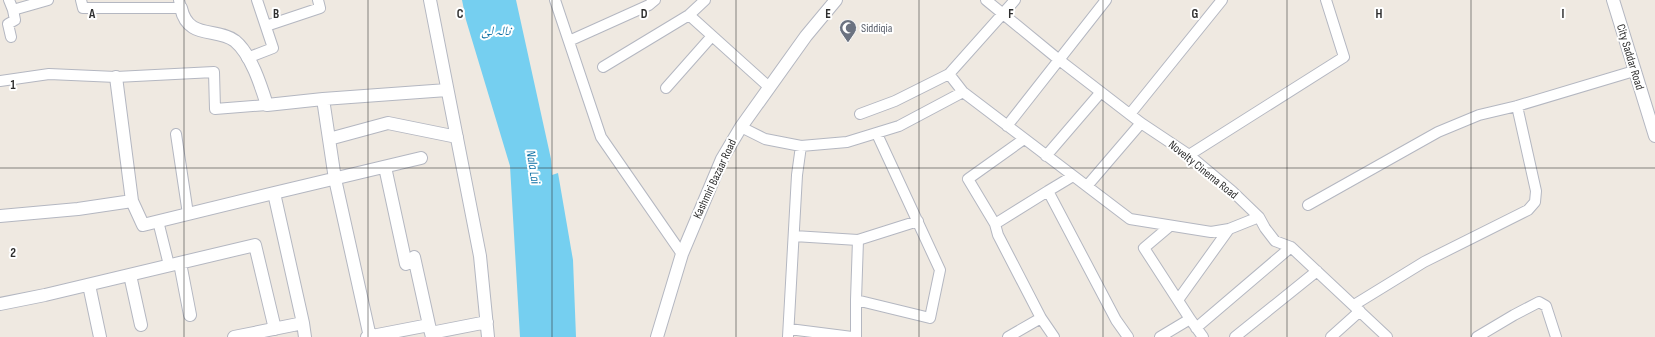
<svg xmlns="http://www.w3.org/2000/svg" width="1655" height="337" font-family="'Sofia Sans Condensed','Noto Naskh Arabic',sans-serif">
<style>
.water{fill:#75cff0}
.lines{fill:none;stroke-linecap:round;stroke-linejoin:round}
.minor-casing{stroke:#b4b7c1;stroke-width:12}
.tertiary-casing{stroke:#b4b7c1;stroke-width:14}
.minor{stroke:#fff;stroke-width:10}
.tertiary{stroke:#fff;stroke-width:12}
.grid{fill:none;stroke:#2e2e2e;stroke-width:1;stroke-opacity:0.55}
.labels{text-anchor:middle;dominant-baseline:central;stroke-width:4;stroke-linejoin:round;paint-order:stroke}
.worship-label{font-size:12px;fill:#5b616d;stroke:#fff;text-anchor:start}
.street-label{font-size:12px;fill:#2e2e2e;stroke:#fff}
.water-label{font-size:13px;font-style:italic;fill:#0d6fa3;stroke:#fff}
.grid-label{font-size:13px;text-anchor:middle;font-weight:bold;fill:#2e2e2e;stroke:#fff;stroke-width:4;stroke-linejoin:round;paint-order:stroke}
</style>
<rect width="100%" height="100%" fill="#efe9e1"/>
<path class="water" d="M462 0H516L551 159 552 175 558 173 573 260 576 337H520L510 166 466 20Z"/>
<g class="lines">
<defs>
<path id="minor" d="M9 0 13 10 48 0
M81 0 83 8H181L179 0
M555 0 601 137 682 254
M986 0 1058 59 1141 123 1189 155 1232 191 1259 217 1265 228 1275 241 1291 247 1387 337
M689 15 769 87
M266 26 320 8 318 0
M11 37 8 24 15 20 13 10
M569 41 649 5 655 0
M247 58 273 48 257 0
M603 67 689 15 705 0
M0 81 49 74 116 77 214 72 215 109 267 105
M666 88 712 36
M963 92 949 74 1015 0
M860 114 895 101 949 74
M1130 114 1222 0
M1007 126 1106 0
M741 127 765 139 801 146 847 142 899 126 963 92 1130 219 1211 232 1229 229 1259 217
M176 134 188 214
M877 134 940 270 930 318 856 300 858 240 918 221
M1189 155 1344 57 1326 0
M1046 156 1101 92
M1073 176 1048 191 1116 320 1128 337
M1087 186 1141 123
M1048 191 995 224 998 235 1041 318 1054 337
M1308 205 1438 132 1479 115 1517 106 1634 71
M158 221 169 265
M995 224 968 179 1024 139
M1170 226 1144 248 1190 319
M794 236 858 240
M1178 300 1229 229
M1354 305 1424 262 1528 210 1535 202 1536 191 1517 106
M1196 328 1291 247
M789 329 852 337
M788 337 797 175 801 146
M856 337V300
M1008 337 1041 318
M1160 337 1190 319 1203 337
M1235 337 1317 271
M1331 337 1360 311
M1477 337 1514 315 1539 302 1546 306 1556 337"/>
<path id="tertiary" d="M430 0 480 256 488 337
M1613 0 1655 136
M181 8C188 40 216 27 235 41 251 54 261 86 267 105L323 99 335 179 370 337
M116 77 132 201 143 225 274 193 303 323
M323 99 447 90
M329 139 388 123 457 137
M385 167 406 264
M274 193 421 158
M0 216 78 209 132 201
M414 257 429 325
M180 263 190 315
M130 275 141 325
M89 285 100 337
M0 304 45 295 255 245 275 329
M431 333 487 322
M234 337 303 323 305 337
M367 337 429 325 432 337
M657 337 682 254 722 159 741 127 806 36 836 0"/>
</defs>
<use href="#minor" class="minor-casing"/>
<use href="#tertiary" class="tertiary-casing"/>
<use href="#minor" class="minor"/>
<use href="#tertiary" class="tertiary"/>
</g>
<path class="grid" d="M184 0V337M368 0V337M552 0V337M736 0V337M919 0V337M1103 0V337M1287 0V337M1471 0V337M0 168H1655"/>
<defs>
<symbol id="mosque-pin" viewBox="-11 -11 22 30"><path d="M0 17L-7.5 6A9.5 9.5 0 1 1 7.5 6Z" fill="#6b7280" stroke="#fff"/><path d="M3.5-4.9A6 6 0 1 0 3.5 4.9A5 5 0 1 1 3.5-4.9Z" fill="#fff"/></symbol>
</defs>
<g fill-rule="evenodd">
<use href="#mosque-pin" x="838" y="18" width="20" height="27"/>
</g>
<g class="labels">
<g class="worship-label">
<text x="861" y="28">Siddiqia</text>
</g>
<g class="street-label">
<text transform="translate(1630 57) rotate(73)">City Saddar Road</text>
<text transform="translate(1203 170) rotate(39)">Novelty Cinema Road</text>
<text transform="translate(715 179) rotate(-65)">Kashmiri Bazaar Road</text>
</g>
<g class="water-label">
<text x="496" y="31">نالہ لئ</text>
<text transform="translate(533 167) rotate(81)">Nala Lai</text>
</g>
</g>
<g class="grid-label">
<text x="92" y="18">A</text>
<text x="276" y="18">B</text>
<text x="460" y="18">C</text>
<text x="644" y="18">D</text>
<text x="828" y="18">E</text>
<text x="1011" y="18">F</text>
<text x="1195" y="18">G</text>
<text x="1379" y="18">H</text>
<text x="1563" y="18">I</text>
<text x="13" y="89">1</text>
<text x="13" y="257">2</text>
</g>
</svg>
